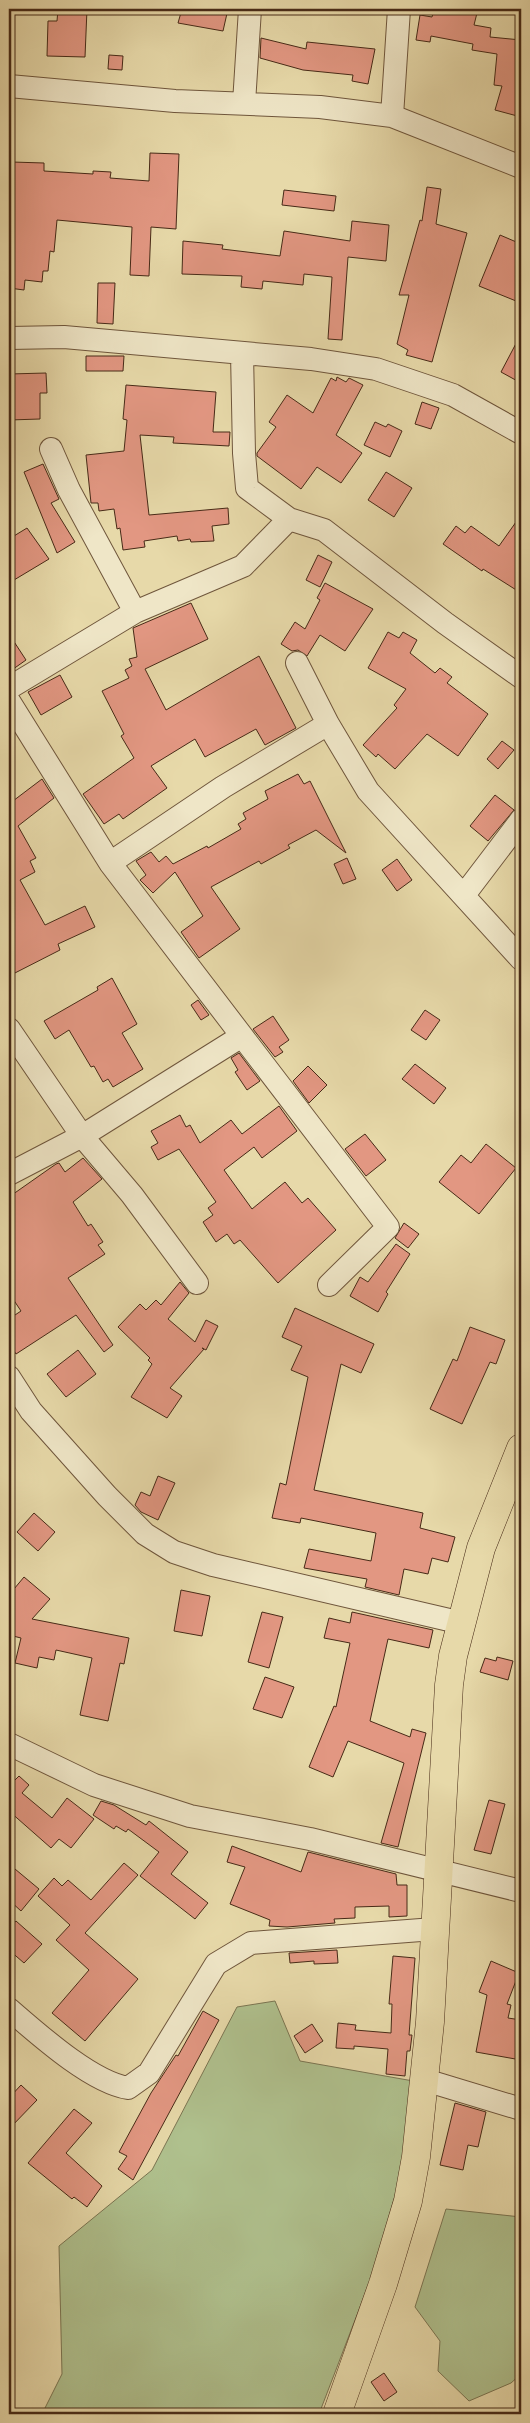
<svg xmlns="http://www.w3.org/2000/svg" width="530" height="2423" font-family="Vollkorn,serif">
<style>
.green{fill:#afc08d;stroke:#7b7552}
.building{fill:#e29782;stroke:#472a17}
.lines{fill:none;stroke-linecap:round;stroke-linejoin:round}
.minor-casing{stroke:#6f563c;stroke-width:24}
.major-casing{stroke:#472a17;stroke-width:29}
.minor{stroke:#efe6c7;stroke-width:22}
.major{stroke:#e7d9a9;stroke-width:28}
</style>
<rect width="100%" height="100%" fill="#e7d9a9"/>
<filter id="stains"><feTurbulence type="fractalNoise" baseFrequency=".004" numOctaves="4"/><feColorMatrix values="0 0 0 0 .2 0 0 0 0 .09 0 0 0 0 .02 0 0 0 .5 -.17"/></filter>
<radialGradient id="worn" r=".72"><stop offset=".6" stop-color="#630" stop-opacity="0"/><stop offset="1" stop-color="#630" stop-opacity=".3"/></radialGradient>
<path class="green" d="M275 2001 300 2061 419 2082 403 2168 373 2273 319 2414H42L62 2374 59 2246 152 2170 237 2007Z
M446 2209 521 2217V2374L511 2383 469 2401 438 2371 440 2341 415 2307Z"/>
<path class="building" d="M58 9H87L85 57 47 56 48 21H57Z
M182 9H228L223 31 178 23Z
M434 9H478L474 25 491 28 490 37 521 40V117L495 110 502 86 494 85 497 54 472 50 473 44 431 36 430 42 416 40 420 15 432 17Z
M261 38 306 49 307 42 375 49 368 84 352 81 353 75 303 70 260 58Z
M109 55 123 56 122 70 108 69Z
M150 153 179 154 176 229 151 227 149 276 130 275 132 227 57 220 54 252 50 251 48 271H43L42 282 25 280 24 290 9 288V230L12 162 44 163V171L93 174V171L111 172 110 178 149 181Z
M427 187 441 189 436 224 467 233 432 362 406 355 408 350 397 344 409 295H399L420 220 422 221Z
M284 190 336 196 334 211 282 205Z
M352 221 389 225 386 261 348 257 342 340 328 339 332 277 304 274 303 285 263 281 262 289 241 287 242 276 182 274 183 241 223 245 222 249 280 256 284 231 350 241Z
M500 235 521 244V303L479 286Z
M98 283H115L113 324 97 323Z
M521 334V383L501 372Z
M86 356H124L123 371H86Z
M46 373 47 393H40V419L9 420V374Z
M337 377 346 382 349 378 363 385 336 435 362 453 341 483 317 467 301 489 257 456V453L276 427 269 422 287 395 313 413 331 378 336 381Z
M126 385 216 392 213 432H230L229 446 173 443 174 437 140 435 149 515 228 508 229 524 212 526 214 541 191 542 190 539 178 541 177 536 144 541 145 547 123 550 120 528 117 529 114 509 99 511 98 503H91L86 455 124 451 127 420 123 419Z
M422 402 439 408 431 429 415 424Z
M375 422 386 427 388 424 402 431 390 457 364 445Z
M43 464 59 499 51 503 75 542 57 553 24 472Z
M386 472 412 488 394 517 368 500Z
M521 515V593L483 569 482 571 443 544 456 526 465 533 471 526 499 546Z
M27 528 49 559 9 583V539Z
M318 555 332 562 320 587 306 580Z
M325 583 373 609 345 651 320 635 307 656 298 650 292 651 281 644 295 622 305 629 320 600 317 598Z
M191 603 208 639 145 669 166 710 259 656 296 728 265 745 256 729 205 757 195 739 151 766 167 788 123 819 119 814 104 824 83 794 134 758 121 736 124 734 102 691 129 678 125 670 132 666 129 659 137 657 133 628Z
M388 632 399 638 403 632 417 640 410 653 435 673 440 668 452 677 447 683 488 714 458 756 427 734 395 769 378 754 376 757 363 745 397 708 394 705 406 689 368 668Z
M9 634 26 660 9 672Z
M60 675 72 697 41 715 28 692Z
M502 741 514 750 498 769 487 759Z
M298 774 304 784 310 781 346 853 316 830 288 845 290 848 261 864 259 861 211 887 240 929 199 958 181 932 203 916 175 872 153 893 140 880 146 875 136 861 151 852 159 862 166 856 173 864 207 846 208 848 241 829 238 824 246 819 243 813 268 799 265 791Z
M42 779 54 798 18 826 36 858 30 861 35 872 20 880 45 925 85 906 95 927 58 944 60 950 9 976V804Z
M495 795 514 810 488 841 470 826Z
M347 858 356 879 343 884 334 864Z
M397 859 412 880 397 891 382 870Z
M112 978 137 1024 122 1033 143 1069 113 1087 108 1079 103 1082 94 1066 91 1067 69 1030 55 1039 44 1021 98 990 97 987Z
M198 1000 209 1015 201 1020 191 1005Z
M425 1010 440 1020 426 1040 411 1030Z
M273 1016 289 1040 279 1047 283 1052 275 1057 253 1029Z
M239 1053 260 1081 247 1090 235 1072 238 1070 231 1058Z
M415 1064 446 1088 434 1104 402 1079Z
M308 1066 327 1085 309 1103 293 1081Z
M279 1106 297 1131 262 1158 254 1147 224 1170 252 1209 285 1182 302 1203 308 1198 336 1230 278 1283 240 1240 234 1244 227 1234 216 1242 212 1236 203 1222 213 1215 208 1208 216 1202 179 1149 158 1160 151 1147 158 1143 151 1131 180 1115 186 1127 190 1125 200 1143 231 1120 242 1134Z
M365 1134 386 1160 366 1176 345 1149Z
M486 1144 516 1168 479 1214 439 1182 461 1155 471 1163Z
M83 1158 102 1179 73 1202 88 1226 91 1224 103 1242 98 1245 105 1254 68 1278 113 1345 104 1352 76 1315 16 1354 9 1343V1319L21 1311 9 1293V1197L56 1164 59 1163 65 1172Z
M404 1223 419 1234 408 1248 395 1238Z
M396 1244 410 1254 386 1292 388 1294 378 1312 350 1296 360 1277 368 1282Z
M180 1282 189 1293 168 1319 195 1342 206 1320 218 1326 206 1350 202 1348 204 1349 170 1388 182 1396 167 1418 131 1397 152 1364 148 1360 150 1358 118 1327 140 1304 146 1310 156 1300 161 1305Z
M295 1308 374 1344 361 1373 341 1364 314 1490 423 1513 420 1528 455 1537 448 1562 432 1558 428 1574 404 1569 399 1595 365 1587 367 1579 304 1568 309 1549 371 1561 376 1533 301 1518 300 1523 272 1518 280 1483 286 1485 308 1377 291 1370 302 1346 282 1337Z
M470 1327 505 1340 496 1364 490 1362 462 1424 430 1409 453 1359 457 1361Z
M78 1350 96 1374 66 1397 47 1374Z
M158 1476 175 1483 158 1520 141 1512 135 1505 141 1492 150 1496Z
M34 1513 55 1532 38 1551 17 1532Z
M24 1577 50 1599 32 1619 129 1638 124 1664 120 1663 108 1721 80 1715 92 1658 56 1650 54 1660 39 1657 37 1668 15 1663 21 1638 9 1635V1613L12 1600 9 1595Z
M181 1590 210 1596 202 1636 174 1631Z
M262 1612 283 1617 269 1668 248 1662Z
M352 1612 433 1630 429 1648 388 1639 370 1721 410 1737 412 1729 426 1733 398 1847 381 1843 404 1763 348 1741 333 1777 309 1767 334 1706 336 1707 350 1643 324 1638 329 1618 350 1623Z
M497 1657 513 1661 508 1680 480 1672 485 1658 496 1661Z
M265 1677 294 1687 282 1718 253 1709Z
M19 1776 29 1785 22 1793 52 1818 67 1798 94 1819 71 1848 59 1839 51 1848 9 1811V1782L11 1784Z
M489 1800 505 1804 491 1854 474 1850Z
M101 1801 114 1805 146 1825 149 1821 188 1852 171 1874 208 1903 195 1919 140 1876 159 1852 128 1829 126 1832 116 1826 114 1829 93 1815Z
M232 1846 301 1872 308 1852 396 1874 397 1885H407V1916L389 1917V1906L355 1907V1918L334 1919 335 1923 287 1927 269 1926 270 1920 230 1904 245 1867 227 1862Z
M124 1863 138 1875 85 1933 138 1979 85 2041 52 2013 89 1970 56 1940 70 1925 38 1896 54 1878 62 1886 68 1880 91 1900Z
M9 1864 39 1889 21 1911 9 1900Z
M16 1921 42 1944 24 1963 9 1950V1929Z
M337 1950 338 1963 314 1964V1961L290 1963 289 1953Z
M393 1956 415 1958 409 2035H412L410 2051H407L405 2076 386 2074 388 2049 354 2046V2049L336 2048 338 2023 356 2025 355 2030 391 2033 392 2004H389Z
M491 1961 519 1973 507 2004 511 2005 508 2018 521 2020V2060L476 2052 487 1995 479 1992Z
M203 2011 219 2020 133 2180 118 2169 127 2156 119 2152 151 2093 176 2055 178 2056Z
M312 2024 323 2041 305 2053 294 2036Z
M21 2085 37 2100 9 2129V2098Z
M455 2103 486 2112 478 2147 468 2145 463 2170 440 2165Z
M74 2109 92 2123 66 2153 102 2186 87 2207 74 2197 72 2199 28 2163Z
M384 2373 397 2392 384 2401 371 2382Z"/>
<g class="lines">
<defs>
<path id="minor" d="M9 86 175 101 320 107 392 116 521 167
M244 103 250 9
M392 116 399 9
M9 338 64 337 311 359 376 369 453 395 521 433
M242 353 244 453 247 488 289 519 324 530 445 623 521 677
M51 449 69 490 135 612
M297 663 328 724 368 791 521 959
M9 688 135 612 243 566 289 519
M9 701 110 863 223 787 328 724
M110 863 242 1036
M464 895 521 820
M9 1029 82 1136 132 1195 197 1283
M9 1174 82 1136 242 1036 388 1227 329 1285
M9 1377 31 1411 107 1496 145 1534 174 1552 213 1565 462 1623
M9 1744 94 1785 190 1816 310 1839 521 1891
M9 2009C38 2034 91 2082 128 2088L149 2073 216 1964 251 1943 434 1929
M425 2080 521 2109"/>
<path id="major" d="M337 2414 383 2284 408 2201 416 2157 430 2022 449 1685 453 1656 481 1548 521 1448"/>
</defs>
<use href="#minor" class="minor-casing"/>
<use href="#major" class="major-casing"/>
<use href="#minor" class="minor"/>
<use href="#major" class="major"/>
</g>
<rect width="530" height="2423" fill="none" stroke="#e7d9a9" stroke-width="30"/>
<rect x="10" y="10" width="510" height="2403" fill="none" stroke="#472a17" stroke-width="2.5"/>
<rect x="15" y="15" width="500" height="2393" fill="none" stroke="#472a17"/>
<rect width="100%" height="100%" filter="url(#stains)"/>
<rect width="100%" height="100%" fill="url(#worn)"/>
</svg>
